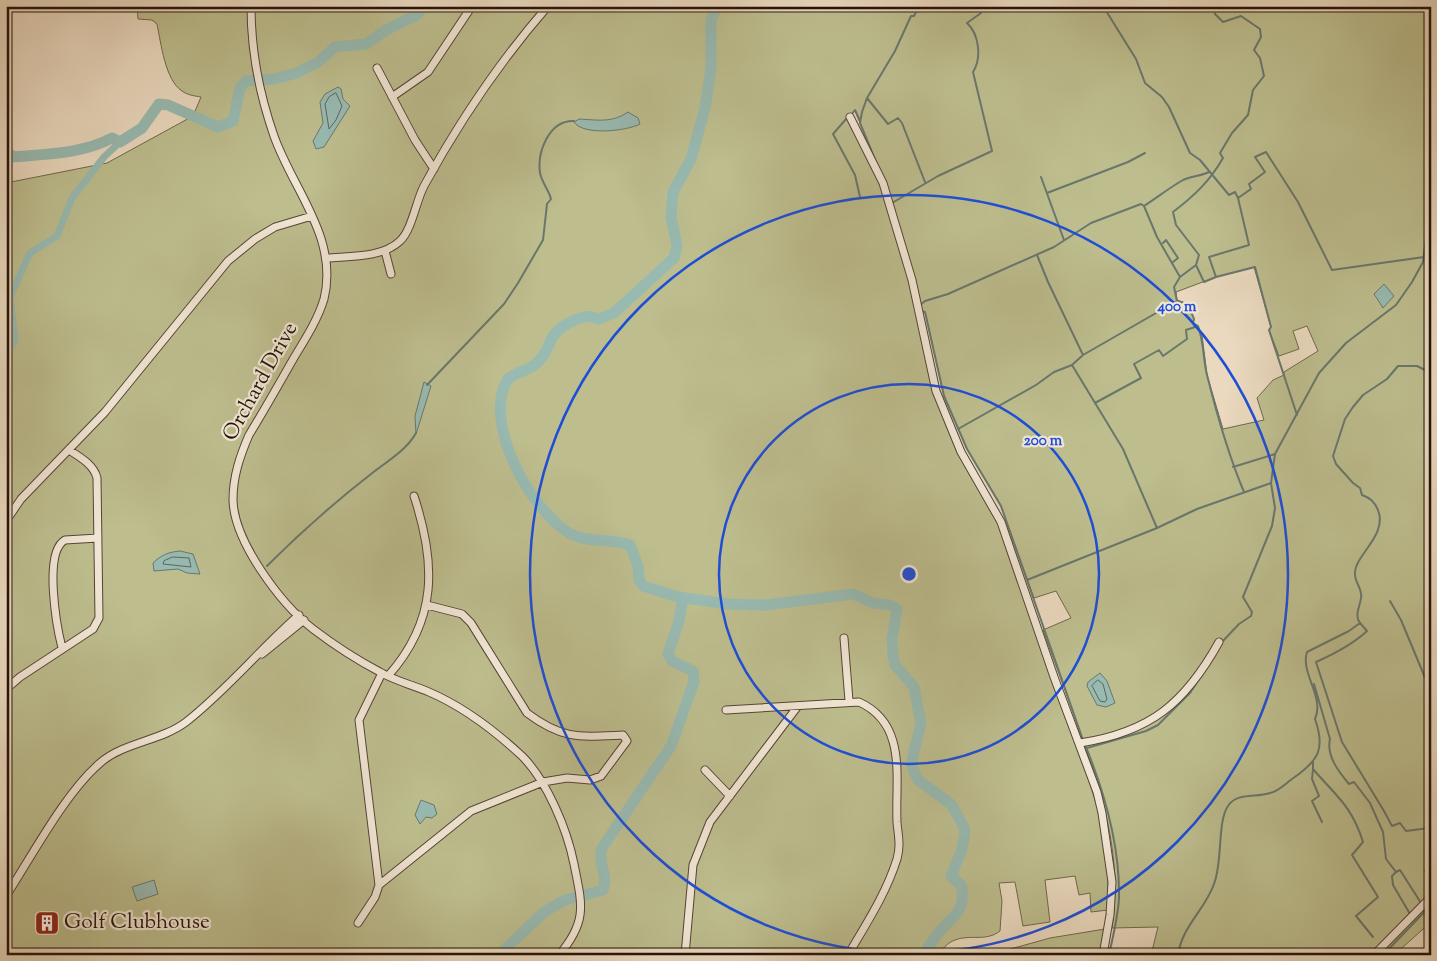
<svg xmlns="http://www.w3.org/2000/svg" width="1437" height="961" font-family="'Sorts Mill Goudy',serif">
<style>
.green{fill:#bdbd8e;stroke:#70684b;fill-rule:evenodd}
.water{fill:#98bab1;stroke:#69776d}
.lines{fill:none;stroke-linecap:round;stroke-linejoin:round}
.shore{stroke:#5e665c;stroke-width:1}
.stream{stroke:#69776d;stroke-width:2}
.canal{stroke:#98bab1;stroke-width:7}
.river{stroke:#98bab1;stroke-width:11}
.minor-casing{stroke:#554436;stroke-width:9}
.minor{stroke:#f1e6d5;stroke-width:7}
.ring{fill:none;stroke:#1d4ed8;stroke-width:2.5}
.labels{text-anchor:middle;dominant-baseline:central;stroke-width:4.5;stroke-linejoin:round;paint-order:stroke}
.street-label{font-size:21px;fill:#231308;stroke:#f1e6d5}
.poi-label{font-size:21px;fill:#231308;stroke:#f1e6d5;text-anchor:start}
.centre{fill:#1d4ed8;stroke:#f1e6d5;stroke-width:2.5}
.ring-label{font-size:15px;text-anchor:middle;font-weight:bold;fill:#1d4ed8;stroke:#f1e6d5;stroke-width:4.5;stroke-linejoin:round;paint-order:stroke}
</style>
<rect width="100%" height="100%" fill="#ead9bf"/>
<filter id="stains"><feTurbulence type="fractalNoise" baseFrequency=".004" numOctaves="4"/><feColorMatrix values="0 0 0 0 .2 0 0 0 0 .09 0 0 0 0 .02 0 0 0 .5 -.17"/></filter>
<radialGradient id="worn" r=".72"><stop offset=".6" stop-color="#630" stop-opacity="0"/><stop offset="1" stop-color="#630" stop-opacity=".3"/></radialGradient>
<path class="green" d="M137 6H1431V863L1424 871 1431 880V894L1372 955H1151L1158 927 1112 928C1122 865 1106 803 1084 744 1155 732 1186 703 1221 641L1219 640C1196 674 1171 710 1133 729 1118 736 1100 737 1083 740L1043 630 1071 618 1056 591 1034 598 1001 506 967 449 944 396 925 312 921 311 919 306 914 275 887 187 855 111 848 117 880 177 913 295 931 379 939 405 962 457 998 520 1050 674 1090 784 1100 816 1105 848 1108 876V910L1091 912 1090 893 1079 895 1075 876 1045 880 1050 922 1023 926 1015 882 999 883 1002 901 1000 931C986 942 971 934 955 940 947 943 943 949 937 955H6V183L107 163 193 116 201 97C195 96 187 95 182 91 165 80 161 43 157 24L152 20 138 19ZM1254 267 1271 327 1269 330 1279 356 1299 349 1293 331 1307 326 1318 351 1284 372V375L1273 380 1257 398 1264 420 1223 429 1207 375 1202 335 1198 326 1193 323 1194 319 1188 304 1177 300 1176 292 1216 277Z
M1431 900V922L1394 955H1377Z
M1105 929 1101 955H989L1050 938Z"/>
<path class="water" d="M338 87 341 89 343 99 350 106 324 147 316 149 313 141 323 123 320 102 325 94Z
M628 112 638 118 640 124C627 131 583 136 574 122L579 119C598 120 612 123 628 112Z
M1384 284 1394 296 1383 308 1374 294Z
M424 382 431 386 416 434 415 416Z
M180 551 193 554 200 574 187 573 178 569 154 571 153 563C161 555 169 552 180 551Z
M1100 673 1107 681 1115 703 1106 707 1097 705 1087 686 1088 682Z
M421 800 434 805 437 814 432 818 426 817 420 824 415 815Z
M154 880 158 894 137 901 132 887Z"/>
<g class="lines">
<path class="shore" d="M336 93 342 106 336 120 329 129 325 104 329 97Z
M173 557 189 558 191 567 163 564 164 561Z
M1098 680 1103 684 1107 699 1105 702 1100 701 1092 686Z"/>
<path class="stream" d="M1103 6 1136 59 1145 83 1162 97 1169 107 1190 153 1200 160 1229 195 1235 192 1238 198 1249 245 1209 257 1216 277 1204 282 1196 265
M1215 6V14L1223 22 1241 16 1260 29 1261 37 1254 50 1260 58 1264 76 1253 90 1248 115 1232 133 1220 153 1223 158C1210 181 1194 196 1173 212L1176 225 1199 255 1196 265 1180 277 1174 287 1177 301 1188 304 1194 319 1193 323 1198 326C1204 342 1203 359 1207 375 1217 415 1228 454 1244 492
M867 98 888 124 898 118 902 123 925 182
M851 115 855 110 860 121
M847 118 833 134 855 175 860 197
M876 162 860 123 862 112 867 98 895 51 911 16H914L919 6
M1041 177 1064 240
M1047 193 1128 162 1145 153
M1238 198 1251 189 1249 184 1265 172 1255 157 1266 152 1298 202 1332 270 1424 257
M892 203 938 176 992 151 973 72C982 58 979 34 967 23L981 13 977 6
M1144 206 1157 237 1180 277
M1163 243 1166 240 1178 258 1173 262
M1037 255 1048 282 1083 355
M1216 277 1255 267 1271 327 1269 330 1297 415
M919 306 925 301 948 294 1054 247 1091 223 1141 204 1144 206C1158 197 1169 188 1183 180 1192 176 1201 176 1209 172
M921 311 925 312 944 396 967 449 1001 506 1083 740
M1072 365 1123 449 1157 528
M427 385 504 304 518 283 543 240 547 204 551 199C549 190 542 183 540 173 537 152 549 120 574 121
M1095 403 1141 378 1134 364 1159 350 1163 356 1187 339 1186 330 1198 326
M958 429 1036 385 1054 372 1072 365 1083 355 1177 301
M1233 467 1275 454
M1431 553V560
M267 566C300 533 335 502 371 474 386 462 406 451 416 433
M1027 580 1157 528 1197 509 1271 483
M1390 601 1401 620 1431 692
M1360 623 1367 631C1352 645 1334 654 1316 662L1342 742 1384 811 1392 826 1400 823 1406 831 1429 828 1431 834
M1222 642 1239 624 1251 616 1252 612 1243 597 1272 526 1275 508 1271 483 1275 454 1319 373 1346 343 1396 305 1412 282 1423 262 1431 198
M1314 684 1330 739C1326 756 1339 772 1349 784L1354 782 1370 803 1383 832 1386 859 1396 872 1400 870 1421 903
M1086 747C1105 794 1120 847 1119 898 1118 917 1113 936 1109 955
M1087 748 1146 731 1158 725 1190 693 1205 670
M1313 761V769C1336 796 1352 806 1363 842L1352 855 1378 897 1356 916 1373 937
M1313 769 1312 779 1319 796 1312 801 1322 822
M1396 872 1392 876 1393 885 1410 914
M1178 955C1182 926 1205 910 1214 884 1223 861 1217 822 1228 806 1237 792 1256 798 1270 793 1279 791 1285 784 1292 779 1318 761 1326 750 1315 719 1325 697 1300 673 1307 652L1349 631 1360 623C1354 615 1360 607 1361 598 1363 589 1354 582 1355 573 1355 555 1388 535 1378 510 1374 501 1370 498 1362 495L1360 488 1353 483 1336 464 1333 456 1345 419 1353 407 1363 395 1387 379 1398 366H1417L1431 373
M1383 955 1431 905"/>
<path class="canal" d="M6 347H11L15 340 10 297 30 253 57 236 72 198 104 157 120 142"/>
<path class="river" d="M717 6 711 20V69L705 108 691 159 673 192 671 217 677 246 674 258 614 313 599 319C588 315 583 316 573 321 544 334 554 348 536 364 527 371 516 372 508 379 481 421 531 512 571 534 588 543 612 538 630 545L638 566 639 580 643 586 678 597 728 604 766 605 853 594 873 603 890 605 897 609 892 639 893 656 895 665 914 687 921 723 912 760 913 769 918 780 951 804 964 827 965 835 961 852 951 876 962 886V903L957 913 939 932 923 955
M6 149 12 157C45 154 82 154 112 138L120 142 142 128 159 104 168 105 218 127 233 121 240 88 246 81 274 79 297 73 318 62 335 47 366 44 386 30 418 14 424 6
M499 955 544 912 565 900 603 890C609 876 597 863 602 848L671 746 694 682 693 671 672 661 668 654 679 621 683 598"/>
<defs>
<path id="minor" d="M251 6C251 49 260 96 274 136 293 190 339 238 324 299 318 319 306 338 295 356 280 382 265 409 249 435 240 456 233 476 233 500 234 542 281 604 313 629 334 645 357 660 380 672 395 681 413 685 429 692 464 707 495 731 522 756 547 781 567 829 574 864 582 904 588 921 559 955
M377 68 415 140 434 169
M392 97 428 72 472 6
M850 117 883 183 912 280 936 391 961 452 1001 522 1054 677 1097 792 1102 813 1112 882 1110 915 1103 955
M385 251 391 274
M327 258C350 256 382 258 400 241 412 230 416 201 424 186 459 122 500 61 548 6
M6 521 21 499 105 412 228 261 255 239 275 227 312 216
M844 638 849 701
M62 648C57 628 43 552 65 540L98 538
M262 654 304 620
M388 676C438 620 436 563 414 496
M6 689 20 677 93 629 99 618 97 478C94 465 80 457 69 450
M726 710 859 702C908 724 895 779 897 822 898 835 901 845 897 859 886 894 866 924 848 955
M1080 743C1151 732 1185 703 1219 642
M705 770 730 796
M379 885 471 811 543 782 567 778 590 780 601 776 627 741 623 735C580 737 563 740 527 713L471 623 462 614 427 605
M6 896C32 856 65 793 100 763 124 742 161 741 186 722 227 690 260 649 299 615
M358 923 375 897 379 885 359 720 382 673
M685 955 693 865 710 822 798 706
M1374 955 1431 897"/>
</defs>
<use href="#minor" class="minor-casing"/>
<use href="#minor" class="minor"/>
</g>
<g class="ring">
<circle cx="909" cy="574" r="190"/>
<circle cx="909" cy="574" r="379"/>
</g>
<defs>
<symbol id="building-square" viewBox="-11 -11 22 22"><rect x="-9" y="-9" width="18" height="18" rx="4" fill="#8f2418" stroke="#f1e6d5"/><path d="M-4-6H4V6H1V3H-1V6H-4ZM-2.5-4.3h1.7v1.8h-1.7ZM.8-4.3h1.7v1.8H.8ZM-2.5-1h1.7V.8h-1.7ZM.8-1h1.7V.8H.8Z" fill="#fff"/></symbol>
</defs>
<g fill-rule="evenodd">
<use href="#building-square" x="33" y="909" width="28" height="28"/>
</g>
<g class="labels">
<g class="street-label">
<text transform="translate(261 382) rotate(-61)">Orchard Drive</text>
</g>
<g class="poi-label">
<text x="64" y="923">Golf Clubhouse</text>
</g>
</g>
<circle cx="909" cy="574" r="8" class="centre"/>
<g class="ring-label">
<text x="1177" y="311">400 m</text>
<text x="1043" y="445">200 m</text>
</g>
<rect width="1437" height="961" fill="none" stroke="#ead9bf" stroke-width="25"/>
<rect x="8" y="8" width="1422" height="946" fill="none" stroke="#231308" stroke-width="2.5"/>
<rect x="12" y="12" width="1412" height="936" fill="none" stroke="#231308"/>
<rect width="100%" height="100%" filter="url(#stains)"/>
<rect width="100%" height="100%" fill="url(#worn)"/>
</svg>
